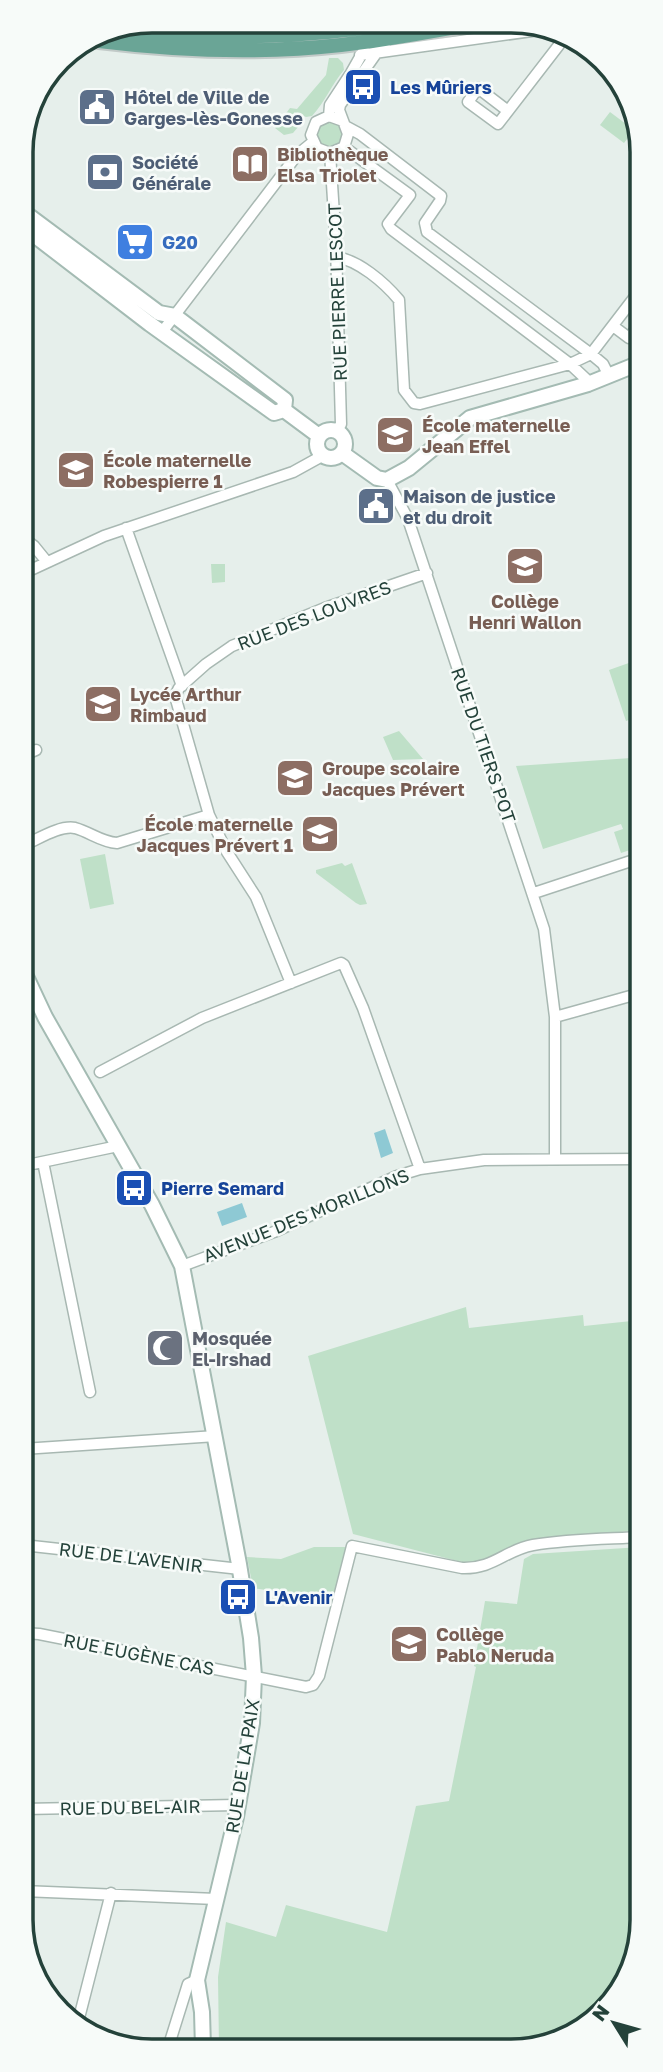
<svg xmlns="http://www.w3.org/2000/svg" width="663" height="2072" font-family="'Golos Text',sans-serif">
<style>
.green{fill:#bfe0c8}
.water{fill:#8ec9d4}
.lines{fill:none;stroke-linecap:round;stroke-linejoin:round}
.street-casing{stroke:#a8b8b2;stroke-width:13}
.secondary-casing{stroke:#a4bbb3;stroke-width:18}
.primary-casing{stroke:#c2cac8;stroke-width:18}
.street{stroke:#fff;stroke-width:10}
.secondary{stroke:#fff;stroke-width:14}
.primary{stroke:#6aa596;stroke-width:14}
.labels{text-anchor:middle;dominant-baseline:central;stroke-width:5;stroke-linejoin:round;paint-order:stroke}
.transit-label{font-size:18px;font-weight:bold;fill:#164399;stroke:#f7fbf9;text-anchor:start}
.service-label{font-size:18px;font-weight:bold;fill:#4e5e75;stroke:#f7fbf9;text-anchor:start}
.education-label{font-size:18px;font-weight:bold;fill:#785e54;stroke:#f7fbf9;text-anchor:start}
.shop-label{font-size:18px;font-weight:bold;fill:#366cbe;stroke:#f7fbf9;text-anchor:start}
.street-label{font-size:18px;fill:#24423a;stroke:#f7fbf9}
.worship-label{font-size:18px;font-weight:bold;fill:#5b616d;stroke:#f7fbf9;text-anchor:start}
.rim{fill:none;stroke:#24423a;stroke-width:3.5}
</style>
<rect width="100%" height="100%" fill="#e6efeb"/>
<path class="green" d="M329 58H338L343 63 344 70C331 85 326 101 312 116L306 117 294 112 299 126 293 133 284 135 275 128 290 108 297 109 326 75Z
M610 112 634 130 624 143 600 125Z
M316 134a13 13 0 1 1 26 0a13 13 0 1 1-26 0Z
M211 564H225V582L212 583Z
M640 659V716L626 721 609 670Z
M399 731 423 759 393 760 383 737Z
M631 758 640 786V849L631 852 629 847 630 850 621 853 614 832 623 829 621 824 543 849 516 766Z
M105 854 114 904 90 909 80 859Z
M342 863 345 866 352 863 367 904 360 905 356 903 316 873V870Z
M466 1307 469 1328 583 1315 584 1326 641 1320V1530L527 1541 490 1560 465 1563 353 1534 308 1356Z
M314 1547H349L335 1600 253 1588 247 1557 281 1559Z
M641 1547 642 1928 610 2006 536 2049 219 2048 218 1977 226 1922 276 1937 286 1905 387 1932 416 1806 449 1801 476 1667 474 1666 485 1601 517 1604 524 1559 533 1554Z"/>
<path class="water" d="M385 1129 393 1153 381 1158 374 1133Z
M242 1203 247 1217 222 1226 217 1212Z"/>
<g class="lines">
<defs>
<path id="street" d="M394 31 434 23
M175 36 182 32 186 23
M360 55 546 29
M508 111 478 88 468 102 498 124 559 45V36
M329 116 330 105 351 73 364 50
M343 121 329 116 316 122 311 135 317 148 330 153 344 147 348 134 339 110 340 105 380 48 390 38
M347 127 360 134 441 196 440 201 425 223 427 232 591 354 603 364 609 376
M344 147 410 195 388 224 391 229 570 364 586 379 588 384
M330 153 336 246 341 424 337 431
M336 257C358 260 384 282 399 300L404 390 414 403 420 404 570 364 591 354 640 290
M613 326 629 338 640 323
M162 332 297 155 313 142
M387 480 408 519 544 929 555 1017V1158
M126 528 182 686
M22 537 34 546 47 562
M22 574 104 536 293 472 322 456
M22 756 36 750
M22 846C37 840 59 825 75 828 90 832 101 842 117 843L209 815
M534 893 640 858
M291 983 256 897 227 852 209 815 175 696 179 688 206 664 232 646 325 608 427 573
M555 1017 641 993
M100 1072 202 1018 341 963 344 965 363 1008 420 1169
M43 1162 90 1392
M23 1166 118 1146
M182 1266 274 1232 397 1176 420 1169 484 1160 641 1159
M23 1449 216 1436
M23 1545 240 1569
M23 1633 39 1634 306 1687 313 1685 319 1676 352 1546 462 1568C494 1569 505 1550 533 1545 569 1539 605 1539 641 1537
M23 1809 237 1805
M23 1891 216 1899
M78 2022 111 1893
M168 2048 188 1984 197 1980"/>
<path id="secondary" d="M25 213 21 225 150 324 274 413 284 410
M25 213 159 313 175 316 285 400 284 410
M284 410 319 436
M317 444a14 14 0 1 1 28 0a14 14 0 1 1-28 0Z
M342 453 377 478 387 480 409 468 470 418 588 384 640 363
M22 968 45 1017 152 1205 182 1266 239 1564 251 1638 254 1676 252 1723 236 1817 197 1980 202 2012 203 2048"/>
<path id="primary" d="M127 31C217 41 310 37 399 23
M99 41C180 51 260 54 341 45 388 40 433 31 479 23"/>
</defs>
<use href="#street" class="street-casing"/>
<use href="#secondary" class="secondary-casing"/>
<use href="#primary" class="primary-casing"/>
<use href="#street" class="street"/>
<use href="#secondary" class="secondary"/>
<use href="#primary" class="primary"/>
</g>
<defs>
<symbol id="bus-square" viewBox="-11 -11 22 22"><rect x="-9" y="-9" width="18" height="18" rx="4" fill="#1a4fb4" stroke="#f7fbf9"/><path d="M-5-6H5V4H4V6H2V4H-2V6H-4V4H-5ZM-3.5-4V0h7V-4ZM-3.5 1.2v1.5H-2V1.2ZM2 1.2v1.5H3.5V1.2Z" fill="#fff"/></symbol>
<symbol id="civic-square" viewBox="-11 -11 22 22"><rect x="-9" y="-9" width="18" height="18" rx="4" fill="#5c6f8a" stroke="#f7fbf9"/><path d="M-.6-6.5H3V-4.5H.6V-3L4-1V1h2V6H-6V1h2V-1L-.6-3ZM-1.2 2.5V6h2.4V2.5Z" fill="#fff"/></symbol>
<symbol id="library-square" viewBox="-11 -11 22 22"><rect x="-9" y="-9" width="18" height="18" rx="4" fill="#8d6e63" stroke="#f7fbf9"/><path d="M-6-4Q-3-5.5-.7-3.5V5Q-3 3-6 4ZM6-4Q3-5.5 .7-3.5V5Q3 3 6 4Z" fill="#fff"/></symbol>
<symbol id="bank-square" viewBox="-11 -11 22 22"><rect x="-9" y="-9" width="18" height="18" rx="4" fill="#5c6f8a" stroke="#f7fbf9"/><path d="M-6-4H6V4H-6ZM0-2.3a2.3 2.3 0 1 0 0 4.6a2.3 2.3 0 1 0 0-4.6Z" fill="#fff"/></symbol>
<symbol id="supermarket-square" viewBox="-11 -11 22 22"><rect x="-9" y="-9" width="18" height="18" rx="4" fill="#3f7fe0" stroke="#f7fbf9"/><path d="M-6-5.5h2.5l.6 2H6L4.5 2H-2.5L-4.4-4H-6ZM-1.5 3.2a1.3 1.3 0 1 0 .1 0ZM3 3.2a1.3 1.3 0 1 0 .1 0Z" fill="#fff"/></symbol>
<symbol id="school-square" viewBox="-11 -11 22 22"><rect x="-9" y="-9" width="18" height="18" rx="4" fill="#8d6e63" stroke="#f7fbf9"/><path d="M0-5L7-2L0 1L-7-2ZM-4 1L0 2.5L4 1V4Q0 6-4 4Z" fill="#fff"/></symbol>
<symbol id="mosque-square" viewBox="-11 -11 22 22"><rect x="-9" y="-9" width="18" height="18" rx="4" fill="#6b7280" stroke="#f7fbf9"/><path d="M3.5-4.9A6 6 0 1 0 3.5 4.9A5 5 0 1 1 3.5-4.9Z" fill="#fff"/></symbol>
</defs>
<g fill-rule="evenodd">
<use href="#bus-square" x="341" y="65" width="44" height="44"/>
<use href="#civic-square" x="75" y="85" width="44" height="44"/>
<use href="#library-square" x="228" y="142" width="44" height="44"/>
<use href="#bank-square" x="83" y="150" width="44" height="44"/>
<use href="#supermarket-square" x="113" y="220" width="44" height="44"/>
<use href="#school-square" x="373" y="413" width="44" height="44"/>
<use href="#school-square" x="54" y="448" width="44" height="44"/>
<use href="#civic-square" x="354" y="484" width="44" height="44"/>
<use href="#school-square" x="503" y="544" width="44" height="44"/>
<use href="#school-square" x="81" y="682" width="44" height="44"/>
<use href="#school-square" x="273" y="756" width="44" height="44"/>
<use href="#school-square" x="298" y="812" width="44" height="44"/>
<use href="#bus-square" x="112" y="1166" width="44" height="44"/>
<use href="#mosque-square" x="143" y="1326" width="44" height="44"/>
<use href="#bus-square" x="216" y="1575" width="44" height="44"/>
<use href="#school-square" x="387" y="1622" width="44" height="44"/>
</g>
<g class="labels">
<g class="transit-label">
<text x="390" y="87">Les Mûriers</text>
<text x="161" y="1188">Pierre Semard</text>
<text x="265" y="1597">L'Avenir</text>
</g>
<g class="service-label">
<text x="124" y="97">Hôtel de Ville de<tspan x="124" dy="21">Garges-lès-Gonesse</tspan></text>
<text x="132" y="162">Société<tspan x="132" dy="21">Générale</tspan></text>
<text x="403" y="496">Maison de justice<tspan x="403" dy="21">et du droit</tspan></text>
</g>
<g class="education-label">
<text x="277" y="154">Bibliothèque<tspan x="277" dy="21">Elsa Triolet</tspan></text>
<text x="422" y="425">École maternelle<tspan x="422" dy="21">Jean Effel</tspan></text>
<text x="103" y="460">École maternelle<tspan x="103" dy="21">Robespierre 1</tspan></text>
<text x="525" y="601" text-anchor="middle">Collège<tspan x="525" dy="21">Henri Wallon</tspan></text>
<text x="130" y="694">Lycée Arthur<tspan x="130" dy="21">Rimbaud</tspan></text>
<text x="322" y="768">Groupe scolaire<tspan x="322" dy="21">Jacques Prévert</tspan></text>
<text x="293" y="824" text-anchor="end">École maternelle<tspan x="293" dy="21">Jacques Prévert 1</tspan></text>
<text x="436" y="1634">Collège<tspan x="436" dy="21">Pablo Neruda</tspan></text>
</g>
<g class="shop-label">
<text x="162" y="242">G20</text>
</g>
<g class="street-label">
<text transform="translate(337 292) rotate(-92)">RUE PIERRE LESCOT</text>
<text transform="translate(314 615) rotate(-21)">RUE DES LOUVRES</text>
<text transform="translate(484 745) rotate(71)">RUE DU TIERS POT</text>
<text transform="translate(306 1215) rotate(-22)">AVENUE DES MORILLONS</text>
<text transform="translate(131 1557) rotate(7)">RUE DE L'AVENIR</text>
<text transform="translate(139 1654) rotate(11)">RUE EUGÈNE CAS</text>
<text transform="translate(242 1766) rotate(-81)">RUE DE LA PAIX</text>
<text transform="translate(130 1807) rotate(-1)">RUE DU BEL-AIR</text>
</g>
<g class="worship-label">
<text x="192" y="1338">Mosquée<tspan x="192" dy="21">El-Irshad</tspan></text>
</g>
</g>
<path d="M0 0H663V2072H0ZM152 33H511A119 119 0 0 1 630 152V1920A119 119 0 0 1 511 2039H152A119 119 0 0 1 33 1920V152A119 119 0 0 1 152 33Z" fill="#f7fbf9" fill-rule="evenodd"/>
<path class="rim" d="M152 33H511A119 119 0 0 1 630 152V1920A119 119 0 0 1 511 2039H152A119 119 0 0 1 33 1920V152A119 119 0 0 1 152 33Z"/>
<g transform="translate(614 2023) rotate(307)" stroke="#f7fbf9" stroke-width="5" paint-order="stroke">
<path d="M0-5L12 26L0 18L-12 26Z" fill="#24423a"/>
<text y="-10" font-size="19" font-weight="bold" text-anchor="middle" fill="#24423a">N</text>
</g>
</svg>
